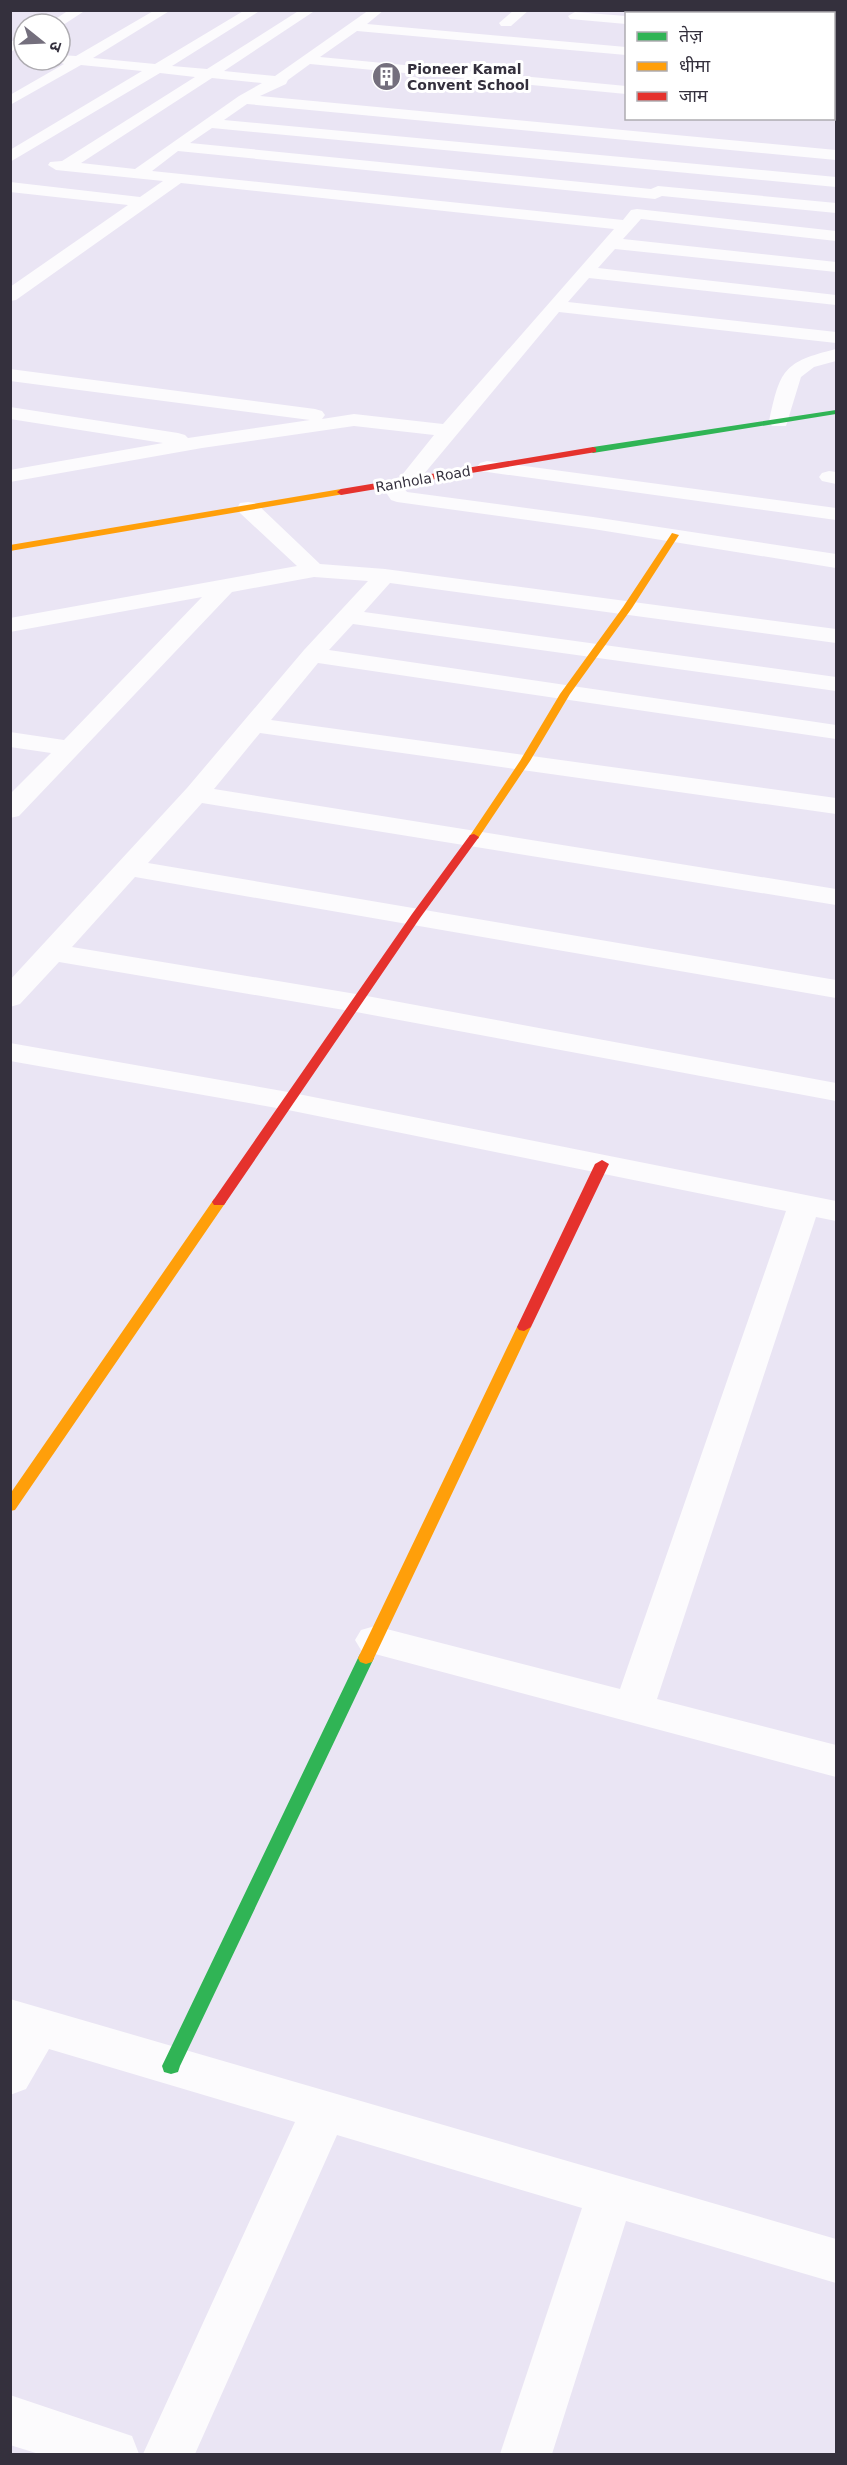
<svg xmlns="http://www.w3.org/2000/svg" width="847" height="2465" font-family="'DejaVu Sans','Noto Sans Devanagari',sans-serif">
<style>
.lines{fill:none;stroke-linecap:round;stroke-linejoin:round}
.street{fill:#fcfbfd;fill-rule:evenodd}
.fast{fill:#30b455;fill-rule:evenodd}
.slow{fill:#ff9f0a;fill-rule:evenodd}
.jam{fill:#e5322d;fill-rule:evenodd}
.labels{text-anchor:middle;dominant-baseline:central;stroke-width:6;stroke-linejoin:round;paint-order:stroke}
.far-poi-label{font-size:14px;font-weight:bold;fill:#34303d;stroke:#fff;text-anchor:start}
.far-street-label{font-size:14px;fill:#34303d;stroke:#fff}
</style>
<rect width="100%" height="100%" fill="#eae5f4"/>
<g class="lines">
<path class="street" d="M69 10H86L60 27V24H48Z
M155 10H171L93 58 155 64 245 10H261L172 66 207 69 300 10H316L224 71 275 76 369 10H384L367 24 626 47V55L357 31 320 57 626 86V94L310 64 288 80 286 84 260 96 836 150V160L247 104 224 120 836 177V187L212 128 190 143 651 189 658 186 836 203V213L662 196 655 199 178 151 152 171 623 220 631 210 637 209 836 231V241L641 219 623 239 836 262V272L615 249 598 268 836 295V305L589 278 568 302 836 332V343L559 312 414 486 403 487 407 492 593 517 836 554V568L593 529 397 502 391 500 381 485 384 481 398 480 434 435 354 426 202 448 10 482V470L163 443 10 419V407L178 433 185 435 188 438 310 420 10 381V369L315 409 322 411 325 415 322 419 354 414 443 424 614 229 181 183 16 300 10 301V287L128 205 10 192V182L140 197 163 181 56 170 48 165 50 162 62 161 195 77 160 73 10 162V150L142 71 81 65 10 105V95L64 64 54 60H60V55L76 56ZM212 78 262 83 239 96 135 169 81 163Z
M514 10H529L511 26H501L499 23Z
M692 10H739L743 14H696Z
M811 10H824L823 14H810Z
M575 12 626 16V24L570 19 568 16Z
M24 36V46L10 52V42Z
M834 48H836V56H834Z
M834 92H836V100H834Z
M836 349V361L814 367 801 377 786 426H772L769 422C780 370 783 362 836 349Z
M487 461 836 508V520L480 471 477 467 480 463Z
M829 471 836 472V484L822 481 819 477 822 473Z
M248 502 256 503 320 564 385 569 836 629V643L390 583 364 612 836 677V691L353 624 329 650 836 725V739L318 663 271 720 836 798V814L260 733 214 789 836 889V905L202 803 148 863 836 980V998L135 877 72 947 356 994 836 1083V1101L356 1012 59 962 20 1004 10 1007V980L187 788 304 650 368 581 314 577 232 592 19 816 10 818V794L51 753 10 747V732L64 740 202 597 10 632V618L297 566 240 513 237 508 240 503Z
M10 1043 288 1092 836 1201V1221L816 1217 657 1699 836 1745V1777L375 1654 361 1650 355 1640 361 1630 375 1626 620 1689 786 1211 288 1110 10 1061Z
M10 1999 836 2239V2283L626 2221 552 2454H500L582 2208 337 2135 195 2454H143L295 2122 49 2049 26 2089 10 2095Z
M10 2395 132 2436 139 2454H39L10 2445Z"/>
<path class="fast" d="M836 410V414L593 453 589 450 593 447Z
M366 1652 372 1654 374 1658 180 2066 178 2072 171 2074 164 2072 162 2066 358 1658 360 1654Z"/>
<path class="slow" d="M341 489 345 492 344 494 10 551V545Z
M672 533 679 535 632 608 570 694 530 761 479 837 478 839H470L469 837 520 761 560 694 623 607Z
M219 1198 226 1202 15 1510 10 1511V1494L214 1199Z
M524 1323 531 1327 374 1658 372 1662 366 1664 360 1662 358 1658 517 1327Z"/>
<path class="jam" d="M593 447 596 448V452L341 495 337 492 341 489Z
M474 834 479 837 420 918 224 1205H214L212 1202 412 914 470 835Z
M602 1160 609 1164 531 1327 524 1331 519 1330 517 1327 595 1164Z"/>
</g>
<defs>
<symbol id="building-disc" viewBox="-11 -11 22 22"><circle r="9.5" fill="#746f7d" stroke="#fff"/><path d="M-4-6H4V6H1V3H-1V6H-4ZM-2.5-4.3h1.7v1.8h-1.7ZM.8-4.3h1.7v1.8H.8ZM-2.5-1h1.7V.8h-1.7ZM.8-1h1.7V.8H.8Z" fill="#fff"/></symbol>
</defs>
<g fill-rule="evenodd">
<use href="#building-disc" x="370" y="60" width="33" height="33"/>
</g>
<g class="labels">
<g class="far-poi-label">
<text x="407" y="69">Pioneer Kamal<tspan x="407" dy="16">Convent School</tspan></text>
</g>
<g class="far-street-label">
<text transform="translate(423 479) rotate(-10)">Ranhola Road</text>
</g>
</g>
<rect width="847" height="2465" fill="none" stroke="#34303d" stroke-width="24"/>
<rect x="625" y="12" width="210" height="108" fill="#ffffff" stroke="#aeacb1" stroke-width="1.5"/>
<rect x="637" y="32" width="30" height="9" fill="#30b455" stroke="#aeacb1" stroke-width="1.5"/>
<text x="679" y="42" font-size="18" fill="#34303d">तेज़</text>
<rect x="637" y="62" width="30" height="9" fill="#ff9f0a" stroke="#aeacb1" stroke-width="1.5"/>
<text x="679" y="72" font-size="18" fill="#34303d">धीमा</text>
<rect x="637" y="92" width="30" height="9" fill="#e5322d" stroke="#aeacb1" stroke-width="1.5"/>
<text x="679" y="102" font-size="18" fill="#34303d">जाम</text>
<g transform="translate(42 42) rotate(108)"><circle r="28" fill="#ffffff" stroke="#aeacb1" stroke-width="1.5"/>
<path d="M0-4.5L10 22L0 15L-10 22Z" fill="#746f7d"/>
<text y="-9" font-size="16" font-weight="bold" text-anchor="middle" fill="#34303d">उ</text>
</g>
</svg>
